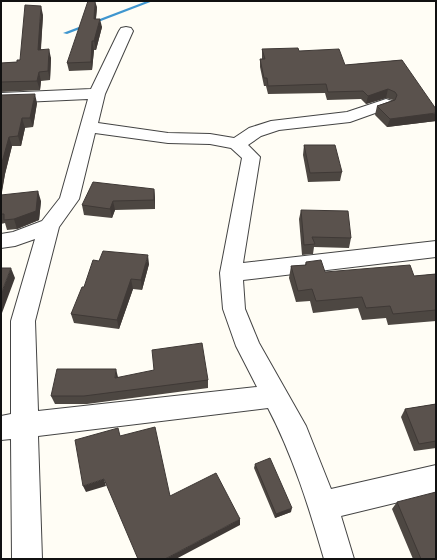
<svg xmlns="http://www.w3.org/2000/svg" width="437" height="560" font-family="'Noto Serif',serif">
<style>
.lines{fill:none;stroke-linecap:round;stroke-linejoin:round}
.stream{fill:#3f96cf;fill-rule:evenodd}
.minor-casing{stroke:#444;stroke-width:2}
.minor{fill:#fff;fill-rule:evenodd}
.wall{fill:#4d4742}
.shaded-wall{fill:#3f3936}
.building{fill:#5a524d;stroke:#3f3936}
</style>
<rect width="100%" height="100%" fill="#fffdf5"/>
<g class="lines">
<path class="stream" d="M147 1H153L67 34 63 33Z"/>
<defs>
<path id="minor" d="M126 27 131 28 133 31 105 94 98 123 168 133 210 134 234 138 249 128 271 121 347 112 386 99 392 101 394 104 392 107 350 122 279 130 261 136 248 145 260 157 243 263 436 241V257L243 280 245 309 259 343 306 426 331 489 436 465V493L341 516 354 559H324C309 507 293 456 268 408L38 436 42 559H12L11 439 1 440V416L11 414V321L35 239 15 246 1 248V234L13 232 42 221 60 198 88 99 1 103V93L91 89 119 31 121 28ZM95 133 168 143 210 144 231 148 242 158 220 273 223 309 236 346 257 387 38 411 35 321 59 227 79 199Z"/>
</defs>
<use href="#minor" class="minor-casing"/>
<use href="#minor" class="minor"/>
</g>
<path class="wall" d="M97 7 96 19 102 27 96 50H94L92 70 69 71 67 63Z
M43 15 41 49 51 58 50 80 41 81 40 90 1 92V63L17 62 20 60Z
M262 49 299 51 345 65 402 60 436 121 387 127 375 115 377 106 393 100 386 98 366 104 361 99 327 100 325 93 268 94 266 86H264L260 67V59H262Z
M1 95 37 103 33 127 25 128 21 146H12L5 174 1 195 41 201 39 220 17 229 7 230 5 223 1 224Z
M304 145 342 172 340 181 308 182 303 155Z
M154 189 155 199V209L115 210 112 218 84 215 82 205Z
M301 210 351 238 349 248 314 247 313 254 302 255 299 219Z
M99 261 149 264 142 290 133 289 119 329 74 323 71 314 84 287Z
M306 262 325 272 414 276 436 274V321L388 325 386 318 362 320 358 308 313 313 310 301 296 302 289 278 291 266 305 265Z
M118 377 208 380V388L87 404H55L51 396Z
M436 404V448L414 451 401 417 405 409Z
M255 464 291 512 275 518 254 468Z
M397 502 436 559H413L392 509Z"/>
<path class="shaded-wall" d="M95 1 97 7 95 27 94 19Z
M41 6 43 15 40 59 38 50Z
M100 19 102 27 96 50 94 41Z
M92 41 94 50 92 70 91 62Z
M49 49 51 58 50 80 48 71Z
M39 72 41 81 40 90 37 81Z
M388 89 386 98 366 104 368 96Z
M35 94 37 103 33 127 30 118Z
M436 113V121L387 127 390 119Z
M22 118 25 128 21 146 18 136Z
M9 137 12 146 5 174 1 198V166Z
M154 189 155 199V209L154 200Z
M38 191 41 201 39 220 17 229 14 219Z
M113 201 115 210 112 218 110 209Z
M148 255 149 264 142 290 141 280Z
M11 268 15 278 2 313 1 294Z
M131 279 133 289 119 329 117 320Z
M116 369 118 377 115 378Z
M104 479 106 486 86 492 83 486Z
M292 508 291 512 275 518 276 514Z
M240 519V525L176 559H165Z"/>
<path class="building" d="M88 1H95L94 19H100L94 41H92L91 62 67 63Z
M25 5 41 6 38 50 49 49 48 71 39 72 37 81 1 82V63L17 62V60H20Z
M298 48 299 51 339 49 345 65 402 60 436 109V113L390 119 377 106 395 100 397 95 395 92 388 89 368 96 363 91 328 92 326 84 268 86 267 78H264L260 59H265L262 49Z
M35 94 30 118H22L18 136 9 137 1 166V95Z
M304 145H335L342 172 310 173Z
M93 182 154 189V200L113 201 110 209 82 205Z
M38 191 36 211 14 219 4 220V214H1V195Z
M301 210 348 211 351 238 312 237 315 244 304 245Z
M103 251 148 255 141 280 131 279 117 320 71 314 82 287H84L93 260 99 261Z
M321 260 325 272 410 265 414 276 436 274V310L393 314 390 306 366 308 362 297 316 301 312 289 298 291 291 266 306 265V262Z
M1 268H11L1 294Z
M202 343 208 380 84 396H51L57 369H116L115 378 154 370 152 350Z
M436 404V441L419 444 405 409Z
M155 427 170 496 216 473 240 519 165 559H138L104 479 83 486 75 440 118 428 120 436Z
M270 458 292 508 276 514 255 464Z
M436 492V559H421L397 502Z"/>
<rect width="437" height="560" fill="none" stroke="#111111" stroke-width="4"/>
</svg>
